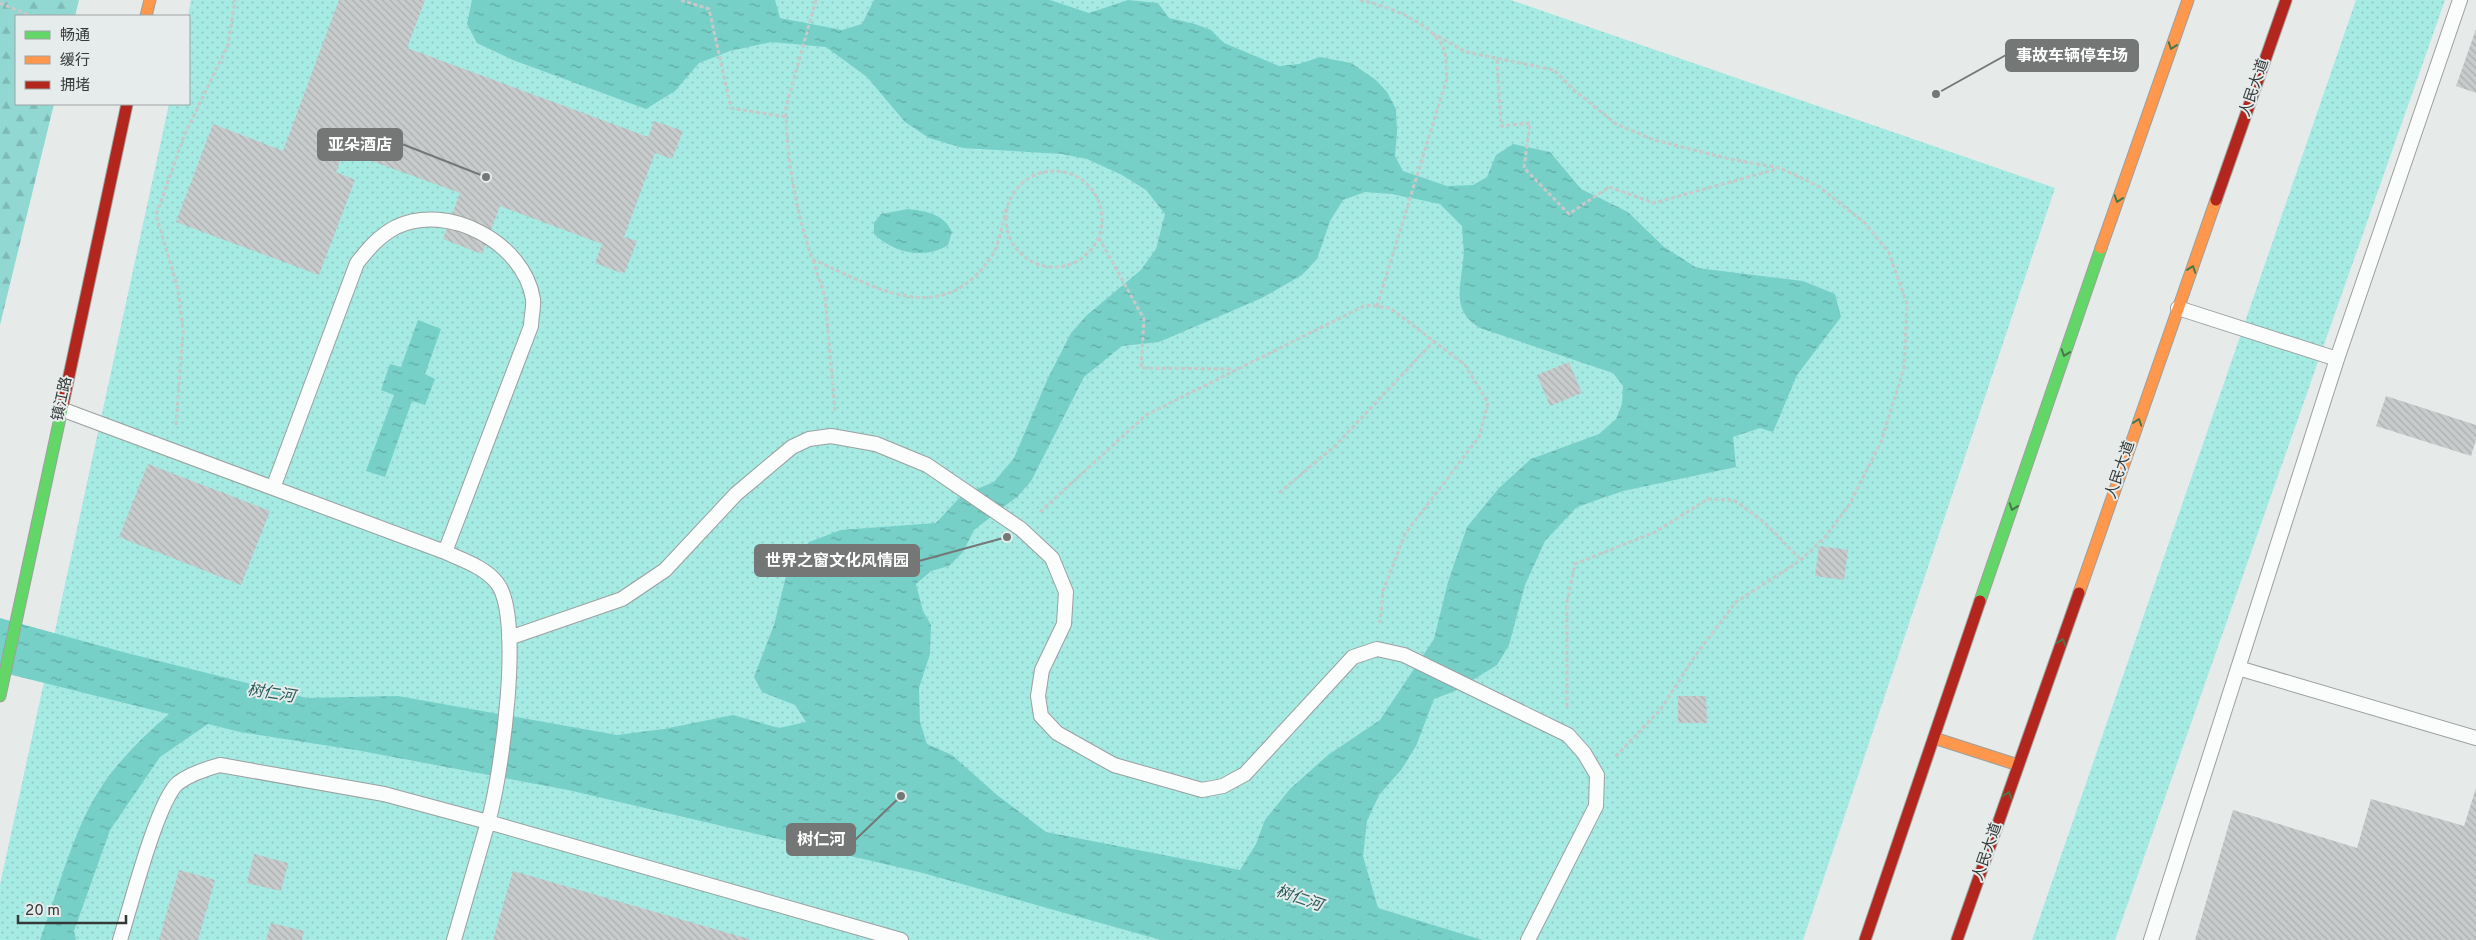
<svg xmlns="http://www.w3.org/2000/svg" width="2476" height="940" font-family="Overpass,'Noto Sans SC',sans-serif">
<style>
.grass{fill:url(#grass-dots)}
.forest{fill:url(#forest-firs)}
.water{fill:url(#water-ripples);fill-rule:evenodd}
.building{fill:url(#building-back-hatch)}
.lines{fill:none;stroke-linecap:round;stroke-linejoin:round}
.lane-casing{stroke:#9ca09f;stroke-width:16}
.fast-casing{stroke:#9ca09f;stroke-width:13}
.slow-casing{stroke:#9ca09f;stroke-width:13}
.jam-casing{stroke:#9ca09f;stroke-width:13}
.path{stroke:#c8c9c8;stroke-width:3;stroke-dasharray:4 2.5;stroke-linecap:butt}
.lane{stroke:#fbfcfc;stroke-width:14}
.fast{stroke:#63d668;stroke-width:11}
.slow{stroke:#ff974d;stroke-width:11}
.jam{stroke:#b3261e;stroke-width:11}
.oneway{stroke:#48774b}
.labels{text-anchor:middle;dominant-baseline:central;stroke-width:4;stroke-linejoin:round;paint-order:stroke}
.street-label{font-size:15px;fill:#363838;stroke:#e5eceb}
.water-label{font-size:16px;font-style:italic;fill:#285c57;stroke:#e5eceb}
.leader{fill:none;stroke:#747776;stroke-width:2}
.callout-dot{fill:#747776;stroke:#e5eceb;stroke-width:2}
.callout{fill:#747776;stroke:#747776;stroke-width:2}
.callout-label{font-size:16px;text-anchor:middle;font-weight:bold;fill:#fff}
</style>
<defs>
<pattern id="grass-dots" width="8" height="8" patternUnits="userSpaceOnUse" patternTransform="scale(1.25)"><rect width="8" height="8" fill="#a5eae3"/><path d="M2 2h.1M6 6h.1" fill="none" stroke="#8fc9c4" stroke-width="1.8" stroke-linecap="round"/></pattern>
<pattern id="forest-firs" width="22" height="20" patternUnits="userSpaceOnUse" patternTransform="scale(1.25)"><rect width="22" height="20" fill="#91d8d2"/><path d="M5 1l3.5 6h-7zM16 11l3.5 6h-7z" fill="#7ebab5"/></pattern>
<pattern id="water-ripples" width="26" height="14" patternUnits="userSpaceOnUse" patternTransform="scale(1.25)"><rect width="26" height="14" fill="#76d0c8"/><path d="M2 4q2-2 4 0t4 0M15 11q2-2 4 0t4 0" fill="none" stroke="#62aaa3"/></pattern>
<pattern id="building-back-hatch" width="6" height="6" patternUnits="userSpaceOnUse" patternTransform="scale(1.25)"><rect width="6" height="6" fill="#c8cbcb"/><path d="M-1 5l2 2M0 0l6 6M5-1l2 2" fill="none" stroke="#acafaf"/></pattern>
</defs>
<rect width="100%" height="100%" fill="#e6ebea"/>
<path class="grass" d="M191 0H1511L2055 188 1803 940H0V885L169 104H189L188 16Z
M2356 0H2445L2115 940H2032Z"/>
<path class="forest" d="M0 0H79L75 16H16V104H54L0 325Z"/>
<path class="water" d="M472 0H775L780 18 842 30 862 24 874 0H1050L1089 13 1128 0 1158 3 1169 18 1195 24 1211 30 1224 43 1279 66 1299 64 1320 57 1351 63 1376 80 1387 92 1396 109 1397 132 1395 156 1403 171 1447 186 1473 185 1487 177 1496 155 1513 144 1550 152 1581 189 1628 212 1664 247 1697 268 1803 281 1835 294 1841 317 1797 375 1773 432 1760 428 1733 437 1736 467 1623 491 1577 507 1545 541 1525 585 1509 645 1497 665 1455 691 1434 699 1416 746 1401 770 1379 795 1367 821 1363 856 1378 908 1482 940H1161L923 873 568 790 356 750 240 732 208 724 160 757 110 830 74 931 76 940H40C59 889 74 824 106 780 124 755 146 734 169 714L0 672V618L119 651 307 698 398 696 617 735 664 729 733 715 779 728 806 722 795 705 762 692 754 677 774 625 788 568 809 542 841 530 936 523 962 495 994 482 1014 458 1048 378 1071 333 1086 316 1141 270 1156 249 1165 214 1146 190 1122 175 1087 159 1062 154 963 148 929 138 905 122 867 77 826 47 771 42 730 51 699 63 675 91 646 109 513 60 477 43 467 24ZM1365 192 1392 194 1440 204 1462 226C1462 237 1465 250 1463 261 1460 290 1452 311 1480 328L1613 373 1623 386 1622 404 1616 419 1599 434 1531 459 1499 488 1467 527 1448 582 1434 639 1380 720 1328 755 1290 789 1265 820 1256 844 1240 870 1046 832 997 795 952 755 927 744 920 722 919 688 930 654 931 625 923 611 916 584 931 571 949 566 963 552 974 530 1018 496 1031 481 1084 377 1122 346 1159 342 1262 298 1302 275 1317 259 1330 221 1343 200Z
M908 209C926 211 944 214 952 232L948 245C924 260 894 253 874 234V223L881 214Z
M418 320 441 329 425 374 435 379 425 405 412 401 385 477 366 471 394 395 381 390 390 364 401 367Z"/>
<path class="building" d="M339 0H425L407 48 648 137 654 121 683 131 672 159 655 153 624 237 637 241 624 274 595 263 602 244 500 206 482 254 443 239 460 193 344 151 336 172 355 180 319 275 176 222 213 124 283 151Z
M2476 29V93L2456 86Z
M1569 362 1582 393 1550 406 1537 375Z
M2386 396 2476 425V440L2471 456 2376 426Z
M148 464 270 511 241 585 119 537Z
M1819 546 1848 550 1844 580 1815 576Z
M1678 696H1706L1707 723H1678Z
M2476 788V940H2195L2233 810 2357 848 2371 799 2464 826Z
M254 854 288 863 281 891 247 883Z
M179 870 215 880 198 940H159Z
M513 871 749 939V940H493Z
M271 923 304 931 302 940H266Z"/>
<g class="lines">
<defs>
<path id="lane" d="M2178 308 2337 359
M61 409 445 552C462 560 485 567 497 583 524 617 501 779 488 822L384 794 220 765C205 769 190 774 178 783 157 801 130 909 120 940
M273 488 357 263C369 248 379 236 396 227 448 202 524 243 533 299 534 307 531 318 531 326L445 552
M509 638 622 599 665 570 736 494 792 447 809 439 831 436 876 444 927 465 1021 529 1052 558 1066 592 1064 624 1042 670 1038 696 1041 716 1057 733 1114 765 1202 790 1223 786 1245 774 1353 657 1377 649 1404 655 1568 735 1584 753 1597 775 1596 806 1528 940
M2238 668 2476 738
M454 940 488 822 901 940
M2151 940 2337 359 2460 0"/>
<path id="fast" d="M1980 601 2101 248
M0 696 63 404"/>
<path id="slow" d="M146 16 150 0
M2101 248 2188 0
M2079 593 2216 200
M1934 738 2018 765"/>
<path id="jam" d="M2216 200 2286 0
M63 404 127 104
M1865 940 1980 601
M1957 940 2079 593"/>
</defs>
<use href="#lane" class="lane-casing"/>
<use href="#fast" class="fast-casing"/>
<use href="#slow" class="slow-casing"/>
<use href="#jam" class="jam-casing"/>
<path class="path" d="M681 0 709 9 731 108 786 117
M816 0 786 107C786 158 796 210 812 259 877 288 943 331 993 254 1000 242 1002 223 1006 209
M1360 0C1387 6 1429 21 1443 47 1447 55 1446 69 1447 78L1377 306
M0 3 31 16
M1432 33 1466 52 1554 70 1575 91 1616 124 1654 140 1730 159 1780 168 1818 186 1865 223 1889 253 1907 304 1904 368 1881 442 1849 505 1825 537 1801 560 1736 602 1695 656 1661 709 1615 757
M1497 60 1501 126 1530 123 1524 168 1569 214 1609 187 1654 203 1777 169
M1006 219a48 48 0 1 1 96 0a48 48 0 1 1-96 0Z
M1099 238 1144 319 1141 368 1233 369
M813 260 825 297 835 411
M176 425 183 331 178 289 156 215 184 136 228 45 235 0
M1279 493 1336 445 1434 341
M1040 512 1146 415 1366 305 1390 308 1465 365 1488 403 1479 437 1405 534 1383 591 1380 623
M1567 707V602L1575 564 1655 532 1708 499 1734 500 1764 522 1801 560"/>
<use href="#lane" class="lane"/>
<use href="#fast" class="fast"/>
<use href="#slow" class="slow"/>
<use href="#jam" class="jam"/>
</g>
<defs><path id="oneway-chevron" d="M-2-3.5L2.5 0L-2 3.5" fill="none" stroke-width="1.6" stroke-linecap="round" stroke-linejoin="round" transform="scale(1.25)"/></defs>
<g class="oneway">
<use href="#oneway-chevron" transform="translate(2172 46) rotate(110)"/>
<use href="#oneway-chevron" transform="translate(2118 199) rotate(109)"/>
<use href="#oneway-chevron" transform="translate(2192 269) rotate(-71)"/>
<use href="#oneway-chevron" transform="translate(2065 353) rotate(109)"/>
<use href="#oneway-chevron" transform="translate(2138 422) rotate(-71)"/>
<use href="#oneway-chevron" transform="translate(2013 507) rotate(109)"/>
<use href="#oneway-chevron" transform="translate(2062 642) rotate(-71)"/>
<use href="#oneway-chevron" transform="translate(2008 795) rotate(-71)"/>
</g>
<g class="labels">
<g class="street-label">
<text transform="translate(2255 88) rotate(-71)">人民大道</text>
<text transform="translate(63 399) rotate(-78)">镇江路</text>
<text transform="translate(2121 470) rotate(-71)">人民大道</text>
<text transform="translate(1988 852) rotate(-71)">人民大道</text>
</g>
<g class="water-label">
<text transform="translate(271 694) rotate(9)">树仁河</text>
<text transform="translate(1299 899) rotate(19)">树仁河</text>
</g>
</g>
<path class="leader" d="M1936 94L2006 55M486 177L402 144M1007 537L919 561M901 796L855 840"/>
<g class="callout-dot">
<circle cx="1936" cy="94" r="5"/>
<circle cx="486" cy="177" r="5"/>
<circle cx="1007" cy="537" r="5"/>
<circle cx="901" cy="796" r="5"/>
</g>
<g class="callout">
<rect x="2006" y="40" width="132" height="31" rx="5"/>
<rect x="318" y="129" width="84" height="31" rx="5"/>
<rect x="755" y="545" width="164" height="31" rx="5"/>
<rect x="787" y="824" width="68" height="31" rx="5"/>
</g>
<g class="callout-label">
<text x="2072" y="61">事故车辆停车场</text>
<text x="360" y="150">亚朵酒店</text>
<text x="837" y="566">世界之窗文化风情园</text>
<text x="821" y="845">树仁河</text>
</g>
<rect x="15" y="15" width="175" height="90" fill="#e5eceb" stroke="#9fa4a3"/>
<rect x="25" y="31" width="25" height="8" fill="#63d668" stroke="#9fa4a3"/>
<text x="60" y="40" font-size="15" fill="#363838">畅通</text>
<rect x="25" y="56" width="25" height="8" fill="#ff974d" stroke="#9fa4a3"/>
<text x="60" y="65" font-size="15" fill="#363838">缓行</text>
<rect x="25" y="81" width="25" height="8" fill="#b3261e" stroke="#9fa4a3"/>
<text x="60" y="90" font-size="15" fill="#363838">拥堵</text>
<path d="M18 915v8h108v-8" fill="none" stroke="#363838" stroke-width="2.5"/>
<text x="25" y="915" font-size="15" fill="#363838" stroke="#e5eceb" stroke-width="4" paint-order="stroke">20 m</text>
</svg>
